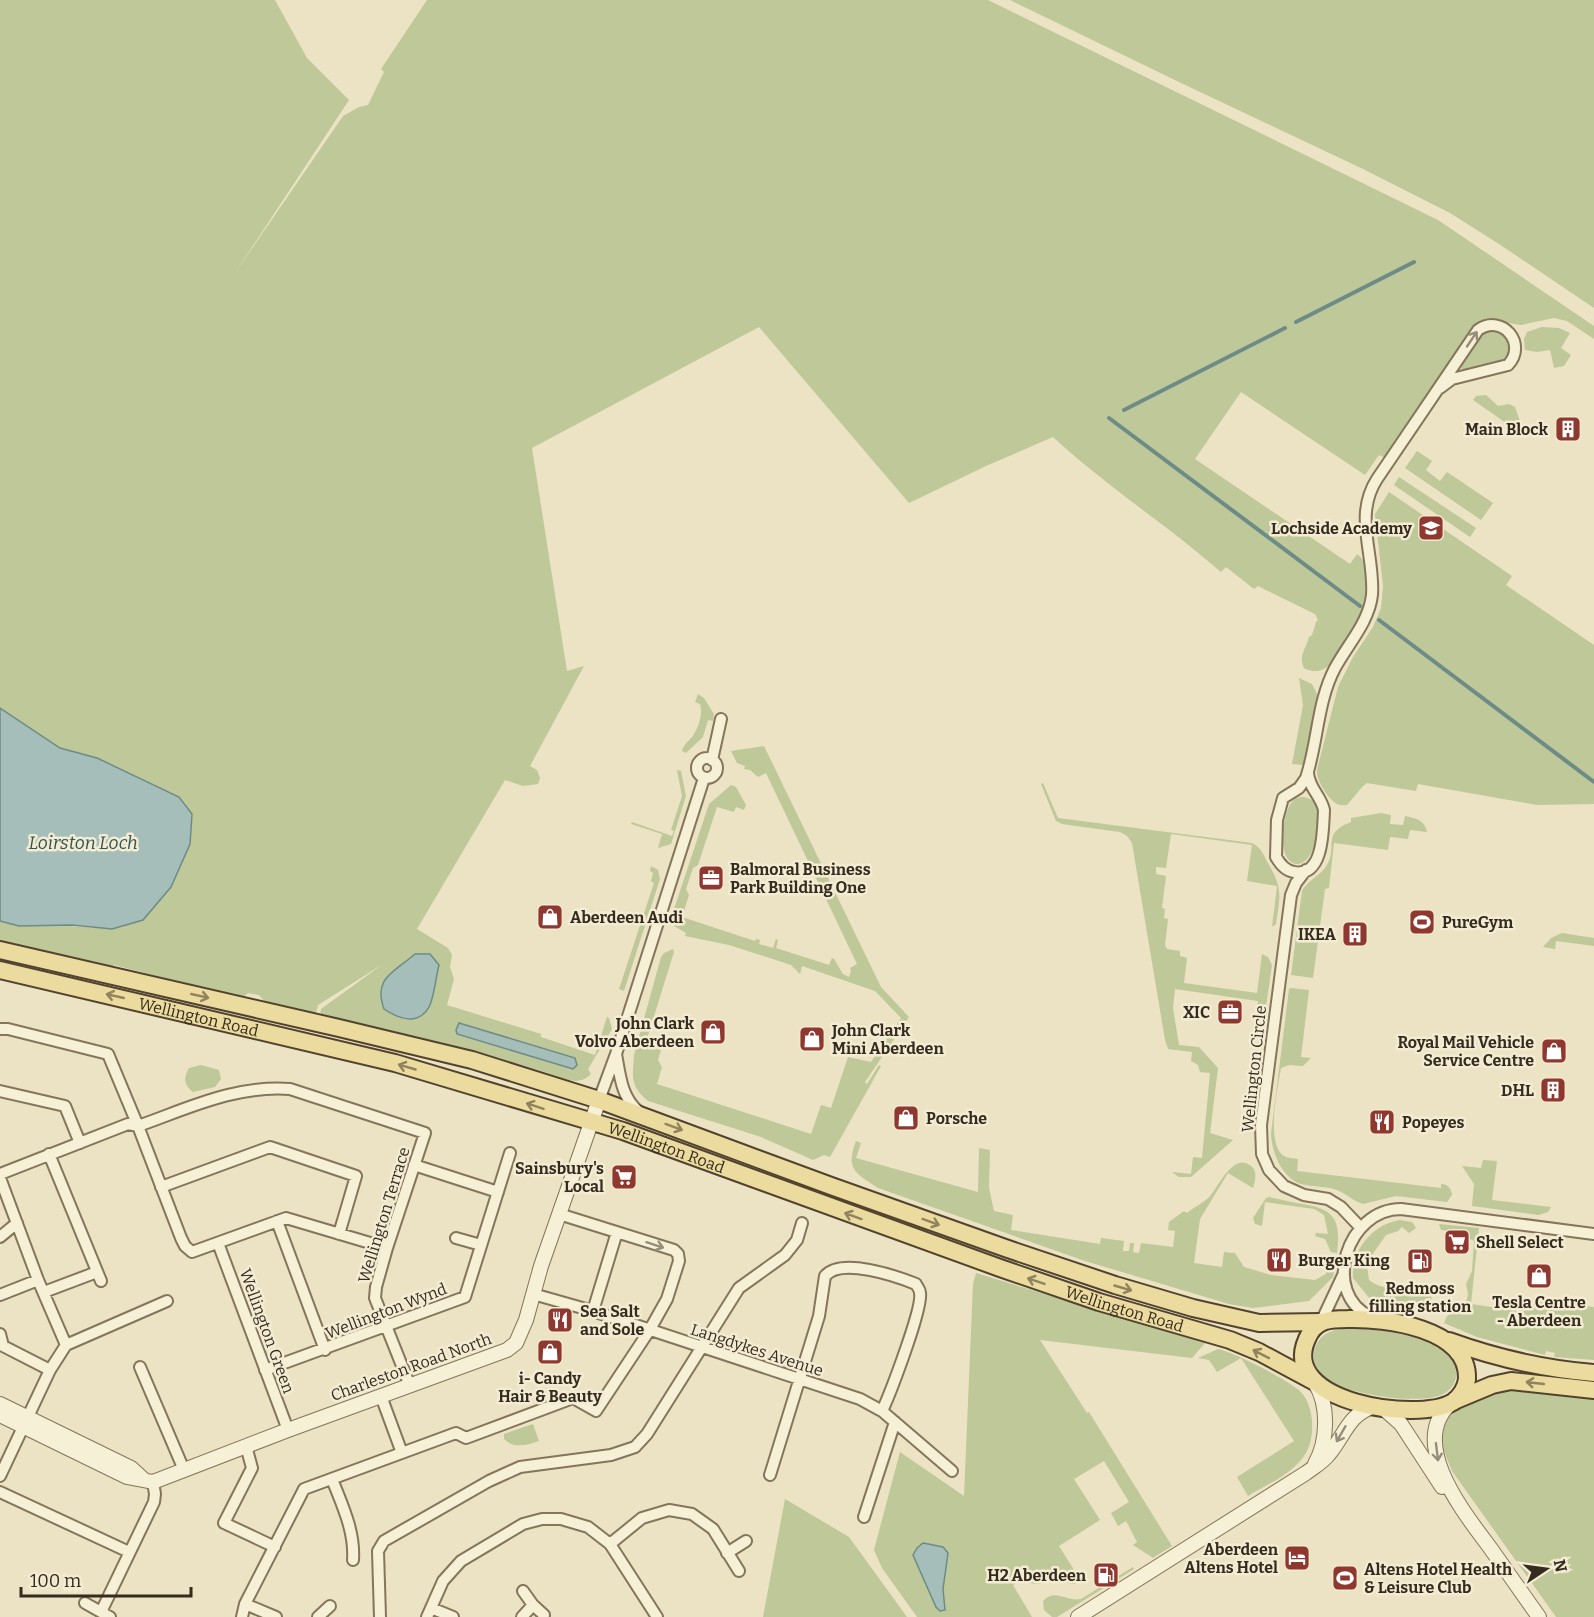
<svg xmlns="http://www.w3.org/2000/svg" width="1594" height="1617" font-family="Bitter,serif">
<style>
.green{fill:#bec898}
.water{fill:#a5beb9;stroke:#6d8c87;stroke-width:1.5}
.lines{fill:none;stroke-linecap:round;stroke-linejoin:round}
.stream{stroke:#6d8c87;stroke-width:4}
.minor-casing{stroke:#84755b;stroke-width:14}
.tertiary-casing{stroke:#84755b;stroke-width:16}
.primary-casing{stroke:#52432f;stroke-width:20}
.minor{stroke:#f6f0d6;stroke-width:10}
.tertiary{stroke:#f6f0d6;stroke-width:14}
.primary{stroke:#ecdb9e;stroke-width:16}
.oneway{stroke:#968e7a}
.oneway2{stroke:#90835e}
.labels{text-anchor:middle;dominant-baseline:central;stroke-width:5;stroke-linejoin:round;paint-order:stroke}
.poi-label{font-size:16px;font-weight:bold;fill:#352b1f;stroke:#f3ecd3;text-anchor:end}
.street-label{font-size:16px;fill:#352b1f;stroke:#f3ecd3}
.water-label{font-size:18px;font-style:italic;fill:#2f5354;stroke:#f3ecd3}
</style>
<rect width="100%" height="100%" fill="#ebe3c4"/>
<path class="green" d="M0 0H275L307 58 349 100 233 276 343 116 359 107 368 105 384 72 381 69 427 0H988L1438 220 1594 326V339L1567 321 1554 318 1521 325 1487 320 1480 323 1472 330 1385 458 1379 455 1365 475 1241 392 1195 459 1350 564 1357 554C1365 560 1365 566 1366 575 1371 612 1350 633 1332 662 1325 671 1315 674 1304 668 1298 656 1306 649 1309 637L1312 635 1316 622 1318 620 1315 614 1258 586 1254 589 1226 567 1221 572C1167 525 1106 486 1053 437L986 466 909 503 759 327 532 448 567 671 584 666 530 766 537 770 540 778 538 784 523 786 505 780 417 929 448 948 452 955 450 967 454 979 447 1005 541 1034V1037L595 1055 607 1017 609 1018 612 1029 588 1069 591 1074C579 1087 563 1078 548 1073 473 1049 397 1032 320 1016L321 1009 383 964 318 1005 316 1013 265 1002 259 995 248 993 245 996 238 997 114 965 113 967 0 940V921L112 929 143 920 171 886 190 844 192 814 179 797 97 758 60 748 0 708Z
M1010 0H1594V308L1499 244 1450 213 1363 169 1179 82Z
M1542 327 1559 328 1570 333 1561 348 1571 355 1564 366 1554 368 1550 350 1537 352 1525 350 1524 339 1527 332Z
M1489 330C1500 330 1504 333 1510 343V352L1503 361 1462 370 1461 366 1480 337Z
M1486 395 1498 406 1509 404 1515 407 1522 427 1519 432 1473 400 1476 396Z
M1417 451 1432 461 1426 470 1440 481 1447 472 1493 503 1481 520 1405 468Z
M1399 477 1476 528 1470 537 1394 485Z
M1389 492 1512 576 1506 585 1594 645V804L1537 805 1418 784 1416 791 1367 783 1363 786 1347 805C1343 805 1341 806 1337 804 1329 800 1316 780 1317 770L1338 687 1353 657 1373 627 1381 608 1383 586 1375 514Z
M1299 678 1312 684 1318 696 1304 765 1292 764 1303 705Z
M698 694 704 698 714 714 713 721 708 720 703 737 686 753 682 751C684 743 690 741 694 734 699 726 703 713 700 704L695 702Z
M764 746 881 987 909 1017 865 1082 867 1084 879 1065 881 1066 830 1157 824 1155 813 1160 761 1137 648 1101C629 1085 633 1076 634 1055L661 957 664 953 673 949 674 952 645 1045 661 1050 658 1060 662 1067 657 1084 811 1134 821 1105 831 1108 848 1057 871 1062 901 1018 875 991 802 966 800 974 791 965 782 962 729 945 685 936 686 933 674 926 672 915 709 804 731 785 736 787 746 805 744 810 736 807 734 812 717 807 698 865 693 868 686 889 689 895 682 917 755 941 756 939 760 940 759 944 773 948 776 939 778 940 776 948 829 965 832 958 834 959 843 974 849 977 851 971 850 968 857 964 766 773 758 777 750 770 744 769 745 766 737 763 731 751Z
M677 770 681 771 686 796 671 844 658 848 662 834 631 824 632 822 672 836 674 831 671 830 682 796Z
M1043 783 1058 818 1252 843C1263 849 1263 855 1269 865 1283 889 1280 896 1276 924L1272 927 1277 886 1247 881 1252 845 1171 834 1166 868 1156 867V874L1166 876 1162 908 1165 909 1164 918 1168 919 1165 945 1167 949 1180 951V956L1187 958 1184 983 1257 993 1262 954 1268 957 1272 965 1263 1028 1260 1031 1254 1030 1258 1001 1175 989 1173 1008 1179 1045 1199 1047 1218 1068 1210 1133 1233 1140 1191 1177H1179L1172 1172 1191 1174 1193 1157 1202 1158 1210 1073 1200 1072 1198 1065 1191 1061 1192 1052 1168 1049 1165 1040 1132 843 1127 836 1120 832 1062 824 1056 821 1041 784Z
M1304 797C1309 798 1313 800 1316 804 1323 817 1316 866 1296 864 1276 861 1282 813 1292 802 1295 798 1299 797 1304 797Z
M1381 813 1391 815 1390 824 1403 825 1405 816C1415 818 1425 820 1427 832L1410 830 1408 839 1390 837 1388 850 1334 843 1329 888 1325 889 1313 978 1291 975 1302 891C1307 881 1318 877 1325 868 1340 848 1319 834 1351 822V818Z
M651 866 658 870 660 879 624 991 619 989 654 883 651 881 653 873 650 871Z
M1562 933 1594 938V946L1556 941 1555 949 1543 947 1551 938Z
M1291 988 1309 990 1301 1057 1311 1058 1303 1066 1289 1065 1281 1068C1278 1087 1265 1144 1284 1156 1287 1158 1294 1158 1298 1159L1297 1171 1441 1188V1184C1448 1184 1451 1188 1452 1195L1447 1202 1396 1196 1363 1204C1352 1201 1345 1192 1334 1189 1324 1186 1312 1187 1301 1184 1282 1178 1272 1153 1271 1134L1289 989Z
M201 1065 219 1070 221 1079 215 1087 193 1092C184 1085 183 1078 189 1068Z
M856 1141 861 1143 856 1158 978 1192 979 1148 990 1150 989 1188 994 1211 1013 1215 1011 1230 1100 1244 1101 1238 1124 1241 1123 1251H1129L1130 1243H1134L1133 1252 1139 1253 1141 1243 1173 1247 1175 1231 1168 1230 1169 1222 1184 1211 1187 1213C1194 1207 1204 1203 1210 1196 1218 1187 1234 1151 1251 1166 1258 1171 1255 1181 1253 1188L1228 1173 1200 1219 1194 1263 1222 1267 1224 1252 1235 1253 1244 1267 1271 1275 1315 1280 1326 1274 1330 1259H1336L1333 1277 1309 1301 1253 1308 1229 1304 1085 1261 878 1188C856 1173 845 1170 856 1141Z
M1483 1160 1497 1161 1492 1200 1551 1207 1548 1212 1538 1215 1472 1206 1474 1184 1462 1166 1481 1168Z
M1269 1197C1280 1199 1291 1202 1302 1204 1335 1209 1341 1220 1337 1253L1331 1252 1325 1239 1315 1236 1316 1233 1328 1234 1324 1215 1314 1209 1265 1202 1262 1226 1255 1224 1253 1218 1266 1198Z
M1400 1220 1412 1222 1416 1228 1409 1233 1402 1227 1398 1231 1386 1235 1372 1255 1367 1253 1363 1263 1367 1266 1369 1280C1382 1292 1413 1288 1431 1295L1432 1306 1426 1312 1420 1314 1389 1306 1375 1305 1353 1278C1351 1250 1373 1224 1400 1220Z
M1439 1224 1479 1228 1471 1304 1518 1311 1521 1294 1523 1295V1298L1594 1307V1360L1554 1357 1555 1353 1546 1351 1545 1355 1477 1337 1444 1323 1447 1316 1466 1303 1468 1294 1466 1284 1472 1271 1474 1241 1449 1229 1448 1231 1441 1230Z
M976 1273 1205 1343 1192 1358 1040 1340 1087 1413 1089 1412 1172 1546 1153 1558 1133 1545 1137 1542 1126 1521 1118 1526 1111 1513 1129 1502 1104 1461 1074 1479 1100 1520 1059 1546 1081 1581 1074 1584C1069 1584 1064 1581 1059 1581 1045 1579 1035 1590 1024 1578L1013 1585 1032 1617H917L882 1568 874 1550 900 1452 964 1496 973 1284Z
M1367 1329C1391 1331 1454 1341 1456 1372 1457 1382 1451 1390 1443 1394 1421 1406 1342 1394 1323 1377 1308 1364 1312 1339 1330 1332 1341 1327 1356 1329 1367 1329Z
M1218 1349C1236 1353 1286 1379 1300 1391 1315 1406 1316 1440 1304 1456 1292 1474 1266 1485 1248 1496L1237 1477 1294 1441 1241 1358 1217 1372 1209 1360 1198 1358Z
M1492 1385 1594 1390V1617H1556L1452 1471 1436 1431 1441 1415Z
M533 1424 539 1441C527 1445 514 1449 504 1439V1434Z
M785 1499 849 1537 907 1617H763Z
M1133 1567 1134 1569 1057 1617H1052L1044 1610 1043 1601C1055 1588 1066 1602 1081 1599Z"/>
<path class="water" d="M0 708 60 748 97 758 179 797 192 814 190 844 171 887 143 920 112 929 72 925 19 926 0 921Z
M415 954H430L439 965C436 976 434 998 429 1007 418 1026 399 1019 384 1009 373 978 393 973 415 954Z
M459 1023 575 1058 577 1065 573 1069 457 1034 456 1030Z
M923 1543 943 1547 948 1553 943 1589 945 1610 940 1611 936 1607 913 1555 917 1548Z"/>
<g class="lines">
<path class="stream" d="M1296 322 1414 262
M1124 410 1285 328
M1109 418 1360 606
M1379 620 1594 782"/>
<defs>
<path id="minor" d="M697 768a10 10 0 1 1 20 0a10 10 0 1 1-20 0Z
M712 760 721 719
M1308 773C1309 788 1321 796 1324 810 1323 829 1324 878 1294 872 1286 871 1280 864 1276 857L1277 820 1283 798 1299 788 1306 778C1318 742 1317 702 1335 668 1348 644 1369 622 1372 595 1375 555 1353 516 1377 479L1478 330C1502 313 1528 344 1508 365L1452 379 1440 388
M1306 870 1296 883 1291 895 1261 1125 1262 1154 1269 1170 1284 1186 1304 1195 1328 1199 1341 1207 1360 1227
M0 1029H8L108 1054 138 1126 181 1238 185 1246 192 1252 286 1218 387 1248
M616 1054C620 1075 621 1096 638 1111
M0 1091 65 1106 80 1143
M599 1100 616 1054 704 778
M49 1154 101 1281
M414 1165 498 1192
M0 1174 128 1124 138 1126C189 1108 235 1085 290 1089L425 1133 387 1248 376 1287 375 1298 410 1386
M0 1178 38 1280 66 1345
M161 1187 270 1147 356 1176 339 1234
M277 1221 325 1350
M0 1237 17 1223
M456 1238 481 1245
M218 1243 288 1430
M44 1292 97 1272
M533 1294 593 1311 860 1399 882 1411 952 1471
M0 1295 38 1280
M593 1311 617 1232
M1371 1317C1320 1293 1347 1209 1401 1209L1594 1234
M1321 1322 1344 1273
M0 1334 3 1346 50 1370
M140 1367 184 1470
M265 1370 465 1297 510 1153
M381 1396 402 1453
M246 1446 252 1468 224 1523 275 1547
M770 1475 819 1316 825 1276C841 1257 896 1276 916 1284 917 1287 920 1289 920 1293 923 1308 890 1394 882 1411
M0 1476 50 1370 66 1345 167 1301
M332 1479C342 1505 355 1531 353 1560
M0 1492 129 1552
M864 1517 895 1422
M610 1544 642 1518 669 1510 692 1514 713 1529 739 1571
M727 1553 746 1541
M85 1603 110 1617
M245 1604 276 1617
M533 1605 544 1615
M431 1608 453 1617
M101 1612 154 1502 155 1494 153 1482
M242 1617 245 1604 304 1489 456 1433 466 1438 573 1398 596 1411 649 1331 667 1299 679 1261 678 1254 674 1250 559 1214
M318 1617 330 1606
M380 1617 378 1551 384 1541 489 1481 520 1467 611 1455 635 1447 647 1434 739 1288 785 1255 797 1240 802 1223
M427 1617 443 1581 461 1561 523 1524 542 1519H561L588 1527 610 1544 657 1617
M522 1617 533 1605 523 1591"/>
<path id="tertiary" d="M1451 1403C1406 1443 1466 1515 1491 1549 1507 1572 1523 1594 1539 1617
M0 1404 131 1468 143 1479
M1383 1408 1401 1424 1442 1487
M0 1415 127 1477 153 1482 288 1430 507 1350 516 1343 526 1320 541 1266 599 1100
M1315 1464C1328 1441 1329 1405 1315 1383
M1078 1617 1306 1473C1314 1467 1323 1462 1329 1454 1345 1435 1348 1414 1375 1406"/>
<g id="primary">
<path d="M0 950 339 1028 472 1060 599 1100 831 1186 1008 1249 1115 1285 1193 1308 1259 1323 1321 1322"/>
<path id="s1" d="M0 970 395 1063 623 1131 1000 1268 1099 1302 1230 1340 1259 1352 1313 1381"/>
<path d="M1348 1319C1385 1318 1469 1328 1467 1379 1466 1388 1460 1397 1453 1402 1418 1423 1278 1403 1307 1339 1315 1319 1330 1319 1348 1319Z"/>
<path d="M1449 1341C1496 1358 1544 1369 1594 1373"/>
<path d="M1456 1400 1492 1385 1511 1381 1594 1390"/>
</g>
</defs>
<use href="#minor" class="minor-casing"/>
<use href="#tertiary" class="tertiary-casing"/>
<use href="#primary" class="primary-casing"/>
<use href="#minor" class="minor"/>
<use href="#tertiary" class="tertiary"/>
<use href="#primary" class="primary"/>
</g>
<defs><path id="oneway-shaft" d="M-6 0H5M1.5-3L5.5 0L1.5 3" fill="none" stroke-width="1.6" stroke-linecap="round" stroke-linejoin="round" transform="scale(1.5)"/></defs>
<g class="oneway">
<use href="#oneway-shaft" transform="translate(1472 339) rotate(-56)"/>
<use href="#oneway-shaft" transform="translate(655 1245) rotate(18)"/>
<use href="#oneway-shaft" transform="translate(1341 1434) rotate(120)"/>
<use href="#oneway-shaft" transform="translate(1437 1452) rotate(83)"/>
</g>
<g class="oneway2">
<use href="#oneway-shaft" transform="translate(115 996) rotate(-167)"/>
<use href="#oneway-shaft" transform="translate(200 996) rotate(13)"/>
<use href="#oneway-shaft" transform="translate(407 1067) rotate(-164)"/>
<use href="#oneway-shaft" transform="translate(535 1106) rotate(-162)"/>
<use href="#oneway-shaft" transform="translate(674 1127) rotate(20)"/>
<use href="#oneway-shaft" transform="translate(853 1216) rotate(-160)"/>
<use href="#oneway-shaft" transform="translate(931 1222) rotate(20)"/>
<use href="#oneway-shaft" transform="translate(1036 1281) rotate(-161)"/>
<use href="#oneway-shaft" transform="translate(1123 1288) rotate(16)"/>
<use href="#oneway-shaft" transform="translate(1261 1354) rotate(-153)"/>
<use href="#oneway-shaft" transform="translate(1535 1383) rotate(-174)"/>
</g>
<defs>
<symbol id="building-square" viewBox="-11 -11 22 22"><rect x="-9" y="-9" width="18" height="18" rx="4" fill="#8f3830" stroke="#f3ecd3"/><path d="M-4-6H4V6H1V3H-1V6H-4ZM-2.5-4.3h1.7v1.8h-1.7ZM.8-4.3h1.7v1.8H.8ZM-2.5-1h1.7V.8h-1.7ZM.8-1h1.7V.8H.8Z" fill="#fff"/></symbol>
<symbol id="school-square" viewBox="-11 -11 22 22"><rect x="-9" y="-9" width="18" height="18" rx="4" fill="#8f3830" stroke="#f3ecd3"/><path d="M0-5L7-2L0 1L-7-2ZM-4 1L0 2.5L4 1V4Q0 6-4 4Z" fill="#fff"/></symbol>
<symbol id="office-square" viewBox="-11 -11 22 22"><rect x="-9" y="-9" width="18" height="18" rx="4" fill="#8f3830" stroke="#f3ecd3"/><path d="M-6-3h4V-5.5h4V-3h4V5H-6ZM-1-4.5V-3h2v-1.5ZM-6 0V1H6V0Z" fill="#fff"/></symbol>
<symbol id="shop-square" viewBox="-11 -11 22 22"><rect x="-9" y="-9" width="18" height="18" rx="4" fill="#8f3830" stroke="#f3ecd3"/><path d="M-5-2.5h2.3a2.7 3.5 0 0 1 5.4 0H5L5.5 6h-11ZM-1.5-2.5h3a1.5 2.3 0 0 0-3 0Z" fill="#fff"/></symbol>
<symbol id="stadium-square" viewBox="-11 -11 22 22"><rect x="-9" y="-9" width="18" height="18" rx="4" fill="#8f3830" stroke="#f3ecd3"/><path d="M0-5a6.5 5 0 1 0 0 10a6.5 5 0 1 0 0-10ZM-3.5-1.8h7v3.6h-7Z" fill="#fff"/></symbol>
<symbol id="restaurant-square" viewBox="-11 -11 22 22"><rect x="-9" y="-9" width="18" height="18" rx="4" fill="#8f3830" stroke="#f3ecd3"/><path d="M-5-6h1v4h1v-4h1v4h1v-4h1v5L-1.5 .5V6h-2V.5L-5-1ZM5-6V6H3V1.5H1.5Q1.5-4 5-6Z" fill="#fff"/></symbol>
<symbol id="supermarket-square" viewBox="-11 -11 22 22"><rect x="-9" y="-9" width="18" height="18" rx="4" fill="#8f3830" stroke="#f3ecd3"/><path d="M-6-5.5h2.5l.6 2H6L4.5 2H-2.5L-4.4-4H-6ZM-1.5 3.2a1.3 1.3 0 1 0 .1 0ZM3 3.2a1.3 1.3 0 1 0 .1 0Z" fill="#fff"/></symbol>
<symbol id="fuel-square" viewBox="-11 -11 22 22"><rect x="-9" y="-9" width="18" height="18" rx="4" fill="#8f3830" stroke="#f3ecd3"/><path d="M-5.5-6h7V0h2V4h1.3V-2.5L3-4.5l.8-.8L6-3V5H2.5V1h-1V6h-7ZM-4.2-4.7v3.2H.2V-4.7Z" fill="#fff"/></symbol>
<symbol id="hotel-square" viewBox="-11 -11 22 22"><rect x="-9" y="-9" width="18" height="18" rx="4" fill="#8f3830" stroke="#f3ecd3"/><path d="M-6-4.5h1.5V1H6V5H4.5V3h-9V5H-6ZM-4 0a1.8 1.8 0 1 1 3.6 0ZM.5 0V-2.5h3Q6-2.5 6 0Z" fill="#fff"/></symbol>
</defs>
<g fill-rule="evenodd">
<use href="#building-square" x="1553" y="414" width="30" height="30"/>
<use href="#school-square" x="1416" y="513" width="30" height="30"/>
<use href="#office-square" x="696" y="863" width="30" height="30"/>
<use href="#shop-square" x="535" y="902" width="30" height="30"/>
<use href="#stadium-square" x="1407" y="907" width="30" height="30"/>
<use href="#building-square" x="1340" y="919" width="30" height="30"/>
<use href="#office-square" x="1215" y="997" width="30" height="30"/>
<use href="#shop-square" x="698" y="1017" width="30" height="30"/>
<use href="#shop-square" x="797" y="1024" width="30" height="30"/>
<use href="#shop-square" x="1539" y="1036" width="30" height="30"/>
<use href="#building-square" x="1538" y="1075" width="30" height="30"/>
<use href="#shop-square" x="891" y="1103" width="30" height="30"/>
<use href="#restaurant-square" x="1367" y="1107" width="30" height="30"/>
<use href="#supermarket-square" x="609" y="1162" width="30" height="30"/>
<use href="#supermarket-square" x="1442" y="1227" width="30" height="30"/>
<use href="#restaurant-square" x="1264" y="1245" width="30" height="30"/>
<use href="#fuel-square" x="1405" y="1246" width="30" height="30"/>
<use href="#shop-square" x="1524" y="1261" width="30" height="30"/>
<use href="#restaurant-square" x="545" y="1305" width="30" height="30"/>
<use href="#shop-square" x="535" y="1337" width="30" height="30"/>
<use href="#hotel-square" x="1282" y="1543" width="30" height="30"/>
<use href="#fuel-square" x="1091" y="1560" width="30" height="30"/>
<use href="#stadium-square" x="1330" y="1563" width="30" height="30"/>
</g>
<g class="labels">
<g class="poi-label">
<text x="1548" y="429">Main Block</text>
<text x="1412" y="528">Lochside Academy</text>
<text x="730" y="869" text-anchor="start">Balmoral Business<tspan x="730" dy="18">Park Building One</tspan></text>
<text x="570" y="917" text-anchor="start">Aberdeen Audi</text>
<text x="1442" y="922" text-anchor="start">PureGym</text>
<text x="1336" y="934">IKEA</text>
<text x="1210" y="1012">XIC</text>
<text x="694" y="1023">John Clark<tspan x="694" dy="18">Volvo Aberdeen</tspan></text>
<text x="832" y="1030" text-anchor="start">John Clark<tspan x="832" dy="18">Mini Aberdeen</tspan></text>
<text x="1534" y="1042">Royal Mail Vehicle<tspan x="1534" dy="18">Service Centre</tspan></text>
<text x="1534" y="1090">DHL</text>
<text x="926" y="1118" text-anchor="start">Porsche</text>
<text x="1402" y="1122" text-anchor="start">Popeyes</text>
<text x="604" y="1168">Sainsbury's<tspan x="604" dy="18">Local</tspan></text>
<text x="1476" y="1242" text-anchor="start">Shell Select</text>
<text x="1298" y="1260" text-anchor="start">Burger King</text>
<text x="1420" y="1288" text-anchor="middle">Redmoss<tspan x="1420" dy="18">filling station</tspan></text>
<text x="1539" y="1302" text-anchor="middle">Tesla Centre<tspan x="1539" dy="18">- Aberdeen</tspan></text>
<text x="580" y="1311" text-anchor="start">Sea Salt<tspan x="580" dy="18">and Sole</tspan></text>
<text x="550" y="1378" text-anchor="middle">i- Candy<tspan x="550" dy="18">Hair &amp; Beauty</tspan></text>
<text x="1278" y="1549">Aberdeen<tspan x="1278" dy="18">Altens Hotel</tspan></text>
<text x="1364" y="1569" text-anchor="start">Altens Hotel Health<tspan x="1364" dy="18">&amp; Leisure Club</tspan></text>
<text x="1086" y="1575">H2 Aberdeen</text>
</g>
<g class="street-label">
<text stroke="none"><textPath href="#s1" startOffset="204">Wellington Road</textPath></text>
<text transform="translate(1254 1069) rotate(-84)">Wellington Circle</text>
<text stroke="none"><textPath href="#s1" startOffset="690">Wellington Road</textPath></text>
<text transform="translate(384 1215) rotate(-73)">Wellington Terrace</text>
<text stroke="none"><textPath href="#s1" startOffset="1176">Wellington Road</textPath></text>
<text transform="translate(386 1311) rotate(-21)">Wellington Wynd</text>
<text transform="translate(267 1331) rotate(70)">Wellington Green</text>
<text transform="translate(757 1350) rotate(18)">Langdykes Avenue</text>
<text transform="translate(411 1367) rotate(-20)">Charleston Road North</text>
</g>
<g class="water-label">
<text x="83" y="843">Loirston Loch</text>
</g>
</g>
<g transform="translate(1546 1569) rotate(77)" stroke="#f3ecd3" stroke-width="4.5" paint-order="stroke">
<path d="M0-4.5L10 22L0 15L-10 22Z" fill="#352b1f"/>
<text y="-9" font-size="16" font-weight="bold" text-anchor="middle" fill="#352b1f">N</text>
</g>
<path d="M21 1587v9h170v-9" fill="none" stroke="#352b1f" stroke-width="3"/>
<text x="30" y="1587" font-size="18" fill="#352b1f" stroke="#f3ecd3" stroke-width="4.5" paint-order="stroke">100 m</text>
</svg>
